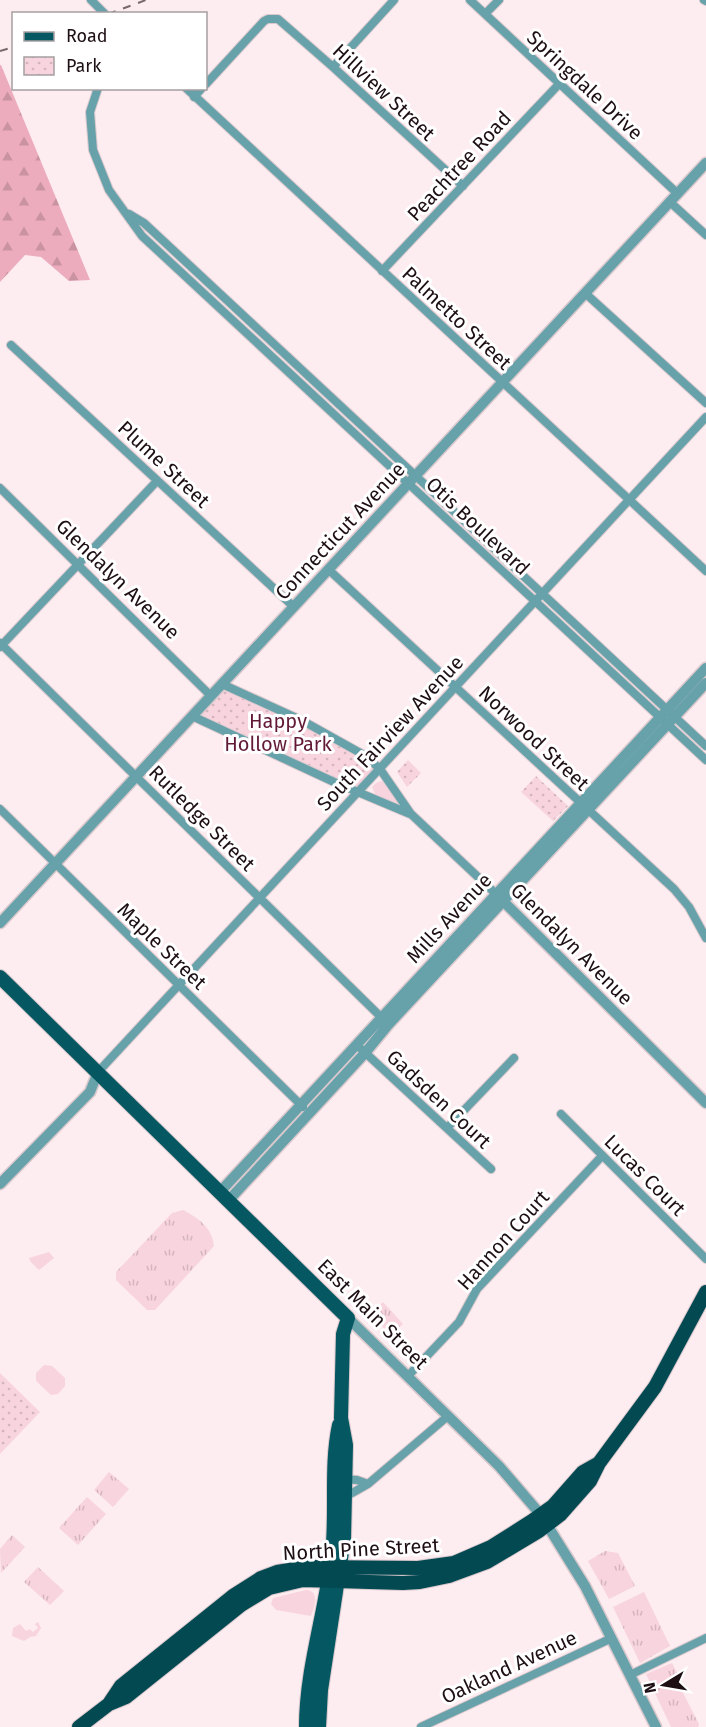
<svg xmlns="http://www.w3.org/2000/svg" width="706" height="1727" font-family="'Fira Sans',sans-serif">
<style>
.grass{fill:url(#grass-tufts)}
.forest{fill:url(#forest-firs)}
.park{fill:url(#park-dots)}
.garden{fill:#f8d4de}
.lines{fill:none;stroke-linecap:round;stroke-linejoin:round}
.minor-casing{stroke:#d9c9cd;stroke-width:10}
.tertiary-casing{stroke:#d9c9cd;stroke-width:13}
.primary-casing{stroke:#d9c9cd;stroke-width:16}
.trunk-casing{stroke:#d9c9cd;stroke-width:16}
.minor{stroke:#67a1aa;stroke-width:8}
.tertiary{stroke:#67a1aa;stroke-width:10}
.primary{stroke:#055761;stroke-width:14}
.trunk{stroke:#034952;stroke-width:14}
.rail{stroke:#78686d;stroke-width:2;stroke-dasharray:8 8;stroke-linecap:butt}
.labels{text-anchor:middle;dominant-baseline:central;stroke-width:6;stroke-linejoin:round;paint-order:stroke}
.street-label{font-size:20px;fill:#1d0f14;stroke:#fff}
.park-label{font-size:20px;fill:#631a37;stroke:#fff}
</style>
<defs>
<pattern id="grass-tufts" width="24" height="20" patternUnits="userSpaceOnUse" patternTransform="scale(1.5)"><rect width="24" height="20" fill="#f8d4de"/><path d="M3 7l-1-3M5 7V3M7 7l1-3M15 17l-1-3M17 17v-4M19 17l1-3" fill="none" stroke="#d4b5be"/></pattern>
<pattern id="forest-firs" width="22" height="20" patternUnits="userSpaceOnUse" patternTransform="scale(1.5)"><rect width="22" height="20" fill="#ecacbe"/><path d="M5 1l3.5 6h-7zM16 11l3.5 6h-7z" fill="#ca93a2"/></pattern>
<pattern id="park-dots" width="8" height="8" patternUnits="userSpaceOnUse" patternTransform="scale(1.5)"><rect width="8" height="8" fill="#f8d4de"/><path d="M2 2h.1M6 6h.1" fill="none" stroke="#d4b5be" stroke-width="1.8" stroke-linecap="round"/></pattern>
</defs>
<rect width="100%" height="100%" fill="#fdecf0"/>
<path class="grass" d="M183 1210C198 1218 212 1227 214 1246L155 1310H147L116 1280V1272L172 1213Z
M383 1302 403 1324 390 1335 371 1314Z
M109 1472 129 1489 113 1507 94 1490Z
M87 1497 106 1514 78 1545 59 1528Z
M12 1535 25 1547 1 1573 0 1549Z
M605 1551 618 1553 635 1586 609 1599 588 1561Z
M38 1567 64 1591 50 1605 24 1582Z
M644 1592 670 1646 640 1663 613 1607Z
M672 1663 685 1689 682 1691 699 1724 698 1727H671L646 1674Z"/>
<path class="forest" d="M0 65H1L90 280 69 281 41 257 25 255 0 282Z"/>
<path class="park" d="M222 684 303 721 380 769 358 792 192 716Z
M408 760 421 773 407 787 397 772Z
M536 776 568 806 553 821 521 792Z
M0 1373 40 1412 0 1454Z"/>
<path class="garden" d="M381 781 386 783 401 804 400 806 376 796 372 787 376 783Z
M49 1252 54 1258 39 1270 30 1261 29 1258Z
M44 1365 52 1366 65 1378V1386L58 1394 51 1395 36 1381V1373Z
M306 1590C320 1591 315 1606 311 1616L276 1610 271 1604 273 1598Z
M38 1622 41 1628 36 1636 30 1637 24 1641 12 1636 13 1628 20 1624 26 1631 30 1629 33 1632 38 1628 35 1624Z"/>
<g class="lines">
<defs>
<path id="minor" d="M91 0 105 14
M470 0 678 194
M704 0 706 1
M485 14 499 0
M333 67 394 0
M206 84 264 21 268 19H278L333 67 463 186
M98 88 90 112 93 150 109 190 142 236 706 760
M186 88 706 571
M194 97 202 88
M670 202 706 235
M129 214 144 223 706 746
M382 271 560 83
M585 293 706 403
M11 345 294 607
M0 488 211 696
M329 570 674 889 689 907 706 938
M0 643 385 1021
M0 647 157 481
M222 684 303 721 364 755 380 769 411 814 496 894
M192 716 334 782 410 814
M0 809 303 1107
M358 1046 491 1169
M98 1072 706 417
M561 1114 706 1259
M447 1128 514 1058
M408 1376 459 1322 477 1289 602 1156
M342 1479 357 1480 368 1484
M345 1497 368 1484 448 1416
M630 1675 706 1638
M421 1727 612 1638"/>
<path id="tertiary" d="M500 898 706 1103
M0 923 706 163
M0 1184 90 1092 98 1072
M219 1193 706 668
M228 1201 365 1053 388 1025 706 683
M348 1318 499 1466 541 1515 585 1586 656 1727"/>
<path id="primary" d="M0 977 348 1318 343 1334 341 1418 346 1445 344 1539 321 1690 319 1727
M306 1727C306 1668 326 1612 332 1554 337 1512 330 1467 339 1425"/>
<path id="trunk" d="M109 1704 121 1686 233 1596 261 1578 277 1572 308 1567 418 1568 454 1563 491 1547 532 1521 553 1506 583 1472 599 1463
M79 1727 109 1704 126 1697 241 1605 269 1588 303 1580 403 1583 420 1582 449 1576 487 1562 539 1531 560 1515 590 1481 599 1463 655 1387 706 1292"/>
</defs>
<use href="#minor" class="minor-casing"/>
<use href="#tertiary" class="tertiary-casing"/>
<use href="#primary" class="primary-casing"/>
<use href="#trunk" class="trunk-casing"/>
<use href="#minor" class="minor"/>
<use href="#tertiary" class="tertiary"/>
<use href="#primary" class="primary"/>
<use href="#trunk" class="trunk"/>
<path class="rail" d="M108 14 146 0
M0 51 14 47"/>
</g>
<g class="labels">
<g class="street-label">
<text transform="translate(585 85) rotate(43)">Springdale Drive</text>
<text transform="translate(384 92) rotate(43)">Hillview Street</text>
<text transform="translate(459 166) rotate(-47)">Peachtree Road</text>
<text transform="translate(457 318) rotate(43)">Palmetto Street</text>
<text transform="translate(164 464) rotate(43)">Plume Street</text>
<text transform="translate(478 526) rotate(43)">Otis Boulevard</text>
<text transform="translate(340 531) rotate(-47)">Connecticut Avenue</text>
<text transform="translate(118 579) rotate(44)">Glendalyn Avenue</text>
<text transform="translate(390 733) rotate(-47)">South Fairview Avenue</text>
<text transform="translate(534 738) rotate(43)">Norwood Street</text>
<text transform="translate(202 818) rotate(45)">Rutledge Street</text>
<text transform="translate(449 918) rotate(-47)">Mills Avenue</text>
<text transform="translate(572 944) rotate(45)">Glendalyn Avenue</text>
<text transform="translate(162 946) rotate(44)">Maple Street</text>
<text transform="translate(439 1099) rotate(43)">Gadsden Court</text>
<text transform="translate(645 1175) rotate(45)">Lucas Court</text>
<text transform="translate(503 1240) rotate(-48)">Hannon Court</text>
<text transform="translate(373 1314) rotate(45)">East Main Street</text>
<text transform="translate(361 1549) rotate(-3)">North Pine Street</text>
<text transform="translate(509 1667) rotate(-25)">Oakland Avenue</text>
</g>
<g class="park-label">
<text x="278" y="721">Happy<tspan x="278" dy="23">Hollow Park</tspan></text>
</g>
</g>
<rect x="12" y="12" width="195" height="78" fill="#ffffff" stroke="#a59fa1" stroke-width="1.5"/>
<rect x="24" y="32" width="30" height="9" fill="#055761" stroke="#a59fa1" stroke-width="1.5"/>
<text x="66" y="42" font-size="18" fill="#1d0f14">Road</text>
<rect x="24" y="57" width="30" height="18" fill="url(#park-dots)" stroke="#a59fa1" stroke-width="1.5"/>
<text x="66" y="72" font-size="18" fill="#1d0f14">Park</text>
<g transform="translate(664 1685) rotate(259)" stroke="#ffffff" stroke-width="4.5" paint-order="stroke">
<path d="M0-4.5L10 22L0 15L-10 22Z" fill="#1d0f14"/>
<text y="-9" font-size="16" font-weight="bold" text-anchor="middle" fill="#1d0f14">N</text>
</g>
</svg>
